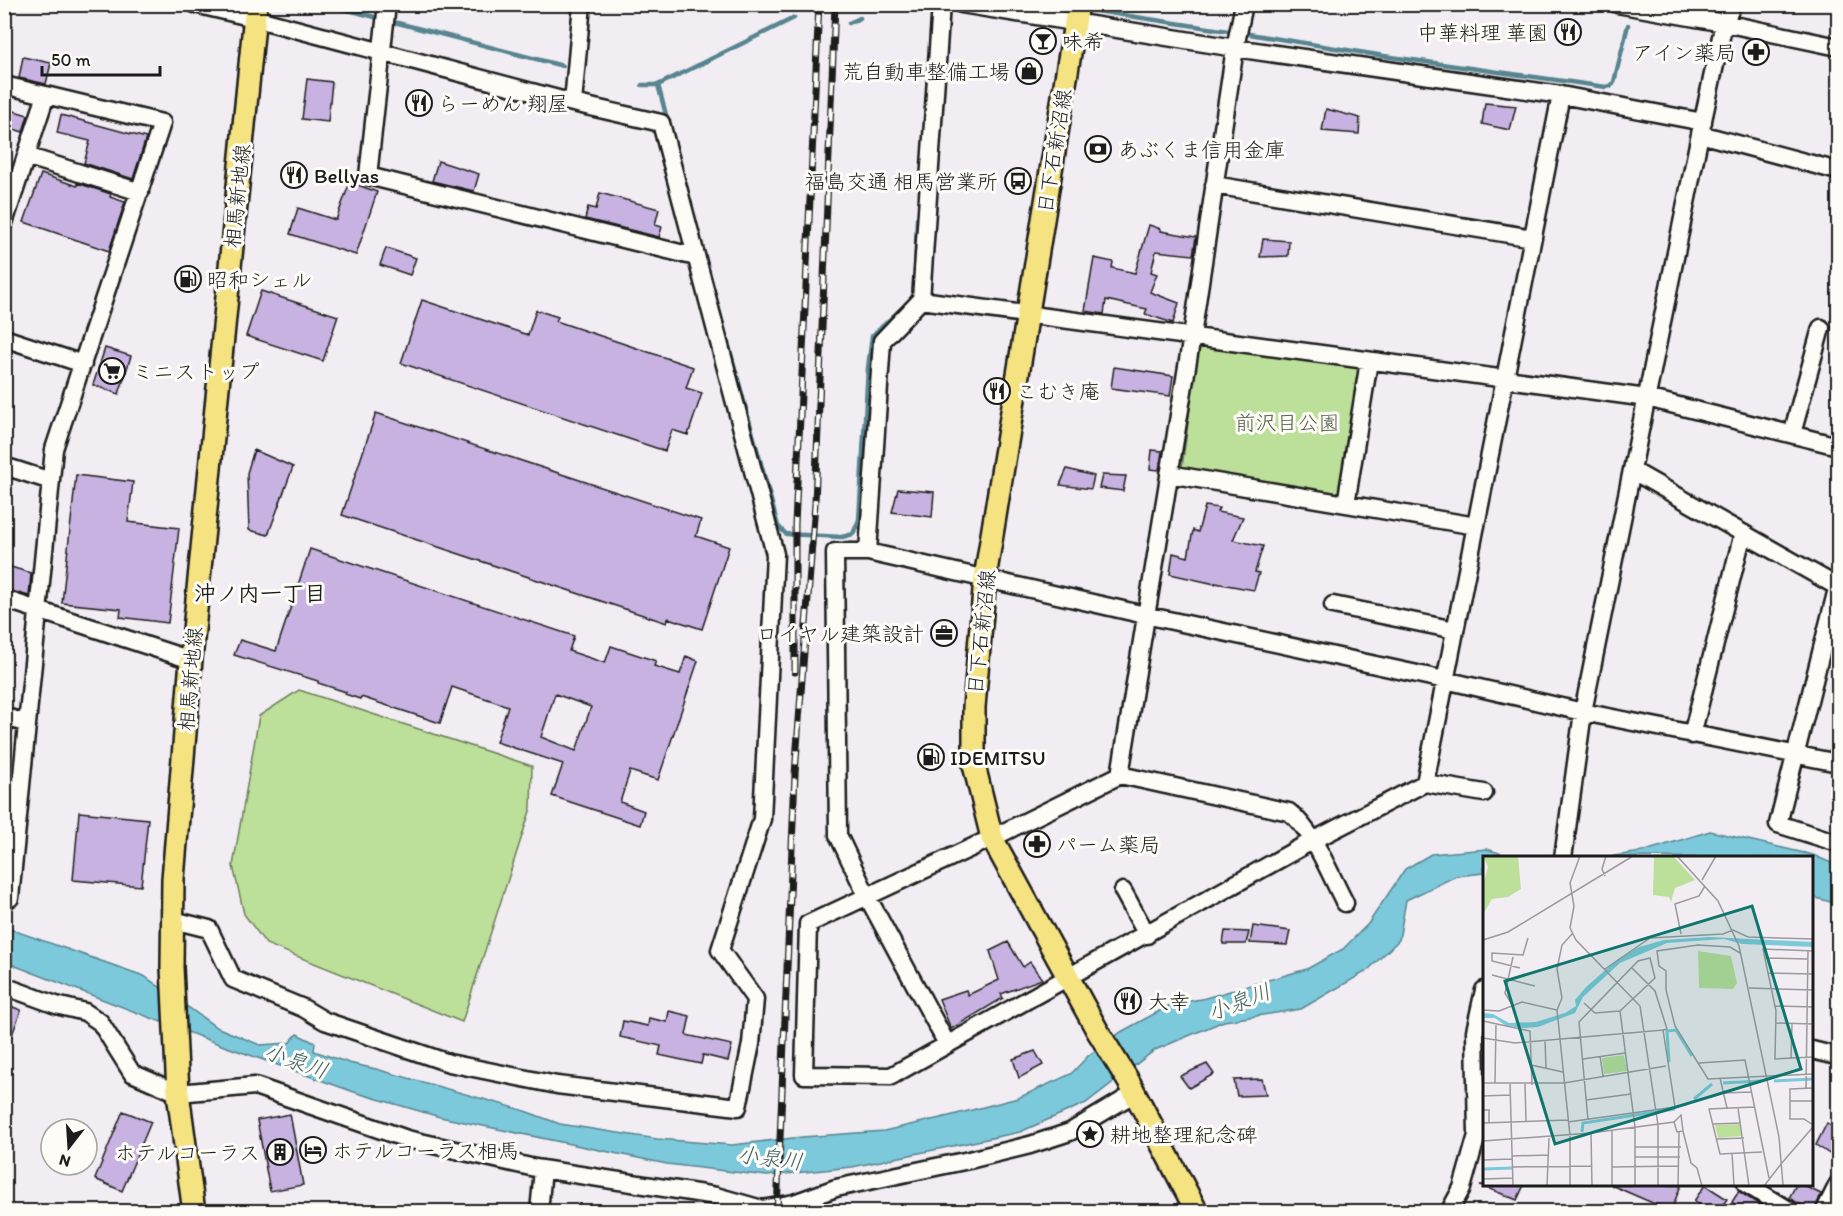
<svg xmlns="http://www.w3.org/2000/svg" width="1843" height="1216" font-family="Itim,'Klee One',sans-serif">
<style>
.green{fill:#bcdf99;stroke:#6c7e5a;stroke-width:1.5}
.water{fill:#7cc9db;stroke:#56848f;stroke-width:1.5}
.lines{fill:none;stroke-linecap:round;stroke-linejoin:round}
.stream{stroke:#56848f;stroke-width:4.5}
.building{fill:#c7b2e1;stroke:#1c1c1c;stroke-width:1.5;fill-rule:evenodd}
.minor-casing{stroke:#1c1c1c;stroke-width:21}
.major-casing{stroke:#1c1c1c;stroke-width:26}
.minor{stroke:#fdfcf7;stroke-width:16}
.major{stroke:#f5e382;stroke-width:21}
.rail-casing{stroke:#1c1c1c;stroke-width:7}
.rail{stroke:#fdfcf7;stroke-width:4.5;stroke-dasharray:14;stroke-linecap:butt}
.labels{text-anchor:middle;dominant-baseline:central;stroke-width:6;stroke-linejoin:round;paint-order:stroke}
.poi-label{font-size:21px;fill:#1c1c1c;stroke:#fdfcf7;text-anchor:start}
.street-label{font-size:21px;fill:#1c1c1c;stroke:#fdfcf7}
.park-label{font-size:21px;fill:#546048;stroke:#fdfcf7}
.neighbourhood-label{font-size:22px;font-weight:bold;fill:#1c1c1c;stroke:#fdfcf7}
.water-label{font-size:22px;font-style:italic;fill:#426168;stroke:#fdfcf7}
.inset-river{fill:none;stroke:#7cc9db;stroke-width:3}
.inset-road{fill:none;stroke:#9c999d;stroke-width:1.5}
.view{fill:#0f766e;fill-opacity:0.15;stroke:#0f766e;stroke-width:3}
.inset-edge{fill:none;stroke:#1c1c1c;stroke-width:3}
</style>
<rect width="100%" height="100%" fill="#f2edf3"/>
<filter id="ink" filterUnits="userSpaceOnUse"><feTurbulence type="fractalNoise" baseFrequency=".0167" numOctaves="2"/><feDisplacementMap in="SourceGraphic" scale="12" xChannelSelector="R" yChannelSelector="G"/><feConvolveMatrix kernelMatrix="1 2 1 2 8 2 1 2 1" color-interpolation-filters="sRGB"/></filter>
<g filter="url(#ink)">
<path class="green" d="M1204 345 1356 366 1362 374 1342 492 1336 497 1188 471 1182 467 1198 349Z
M299 690 532 766 531 808 462 1022 266 944 244 914 233 866 259 716Z"/>
<path class="water" d="M1710 831 1813 855 1838 866V904L1812 897V858L1607 857 1642 852Z
M1487 849 1511 857H1530L1484 858V873L1456 876 1406 900 1399 940 1367 971 1301 1009 1224 1021 1155 1050 1086 1103 1020 1132 852 1167 767 1176 667 1164 440 1117 357 1093 224 1046 5 962 4 927 144 976 216 1027 260 1045 289 1043 297 1034 315 1043 314 1051 349 1063 376 1069 522 1110 560 1124 657 1139 732 1145 802 1137 884 1131 949 1116 1018 1098 1071 1074 1088 1056 1121 1032 1174 1003 1202 999 1307 969 1343 949 1368 924 1405 869 1431 854Z"/>
<g class="lines">
<path class="stream" d="M325 4 563 66
M1053 4 1071 7
M1083 9 1235 32
M849 23 860 18
M1243 33 1384 56 1606 87 1611 86 1614 82 1628 25
M642 85H658L794 18
M658 85 668 122
M915 275 917 218
M711 281 778 526 786 534 842 537 853 534 859 520 868 368 872 336 900 310"/>
</g>
<path class="building" d="M23 57 51 63 46 84 19 78Z
M307 79 332 82 328 122 302 119Z
M1485 103 1516 106 1510 130 1482 124Z
M4 108 28 115 23 132 4 126Z
M1326 109 1360 118 1359 134 1322 131Z
M61 115 146 138 133 179 84 163 90 141 57 133Z
M438 161 479 174 474 191 432 181Z
M41 174 77 186V183L111 194 110 197 125 202 109 251 24 222Z
M350 182 377 192 356 255 290 234 298 208 336 220Z
M600 193 659 209 655 225 662 227 659 237 585 219 588 207 596 209Z
M1149 225 1161 229V231L1196 237 1193 255 1156 251 1151 272 1157 274 1150 292 1179 303 1173 323 1145 314 1147 309 1106 300 1104 314 1085 311 1094 258 1113 262 1112 268 1135 273Z
M1263 239 1289 241 1288 256 1260 257Z
M386 248 416 258 410 275 380 265Z
M261 291 338 316 323 361 246 336Z
M422 300 528 335 536 310 558 317 556 321 693 367 686 388 702 393 688 435 672 430 665 451 401 363Z
M105 348 131 356 119 394 93 385Z
M1114 367 1173 376 1170 396 1111 388Z
M376 413 701 520 696 536 729 547 702 629 668 618 667 623 342 515Z
M254 450 293 467 268 535 249 530 247 473Z
M1152 450 1162 451 1159 470 1150 469Z
M1067 469 1094 476 1091 489 1060 485Z
M76 475 133 482 128 522 179 528 168 623 120 617 121 609 62 603Z
M1102 475 1126 476 1123 491 1099 488Z
M898 489 934 492 932 517 892 512Z
M1205 506 1219 508 1217 512 1243 517 1233 540 1263 546 1255 572 1259 573 1254 590 1215 583V584L1170 574 1173 553 1188 557 1193 530 1198 532Z
M310 549 574 636 569 651 605 663 611 646 656 661 654 666 680 674 686 656 698 661 658 780 630 771 620 802 644 811 640 825 552 796 563 764 496 742 508 706 452 687 440 723 361 697 360 699 345 694 346 692 318 683V681L234 655 240 640 276 651ZM555 694 591 707 576 751 541 737Z
M4 565 31 573 29 596 4 589Z
M79 812 148 819 141 886 73 880Z
M1253 926 1290 931 1287 945 1250 943Z
M1225 931 1249 932 1246 944H1223Z
M1008 942 1023 967 1030 962 1042 979 1001 994 1003 998 951 1029 939 999 966 990 968 995 999 980 990 951Z
M4 1004 21 1010 6 1052 4 1051Z
M669 1011 690 1016 686 1035 732 1045 728 1061 703 1055 701 1064 659 1055 661 1046 620 1037 623 1021 648 1026 649 1018 667 1022Z
M1035 1051 1043 1065 1019 1078 1013 1059Z
M1207 1064 1214 1074 1189 1088 1180 1076Z
M1262 1079 1266 1095 1237 1096 1234 1080Z
M123 1111 151 1122 122 1191 95 1179Z
M290 1114 303 1185 270 1191 257 1120Z
M1827 1123 1839 1131V1150L1834 1157 1816 1145Z
M1480 1185H1524L1517 1200Z
M1611 1185H1681L1671 1211Z
M1705 1185 1727 1199 1718 1212H1710L1694 1201Z
M1796 1185H1802L1821 1194 1814 1212 1789 1198Z
M1739 1191 1741 1193 1771 1212H1746L1732 1202Z"/>
<g class="lines">
<defs>
<path id="minor" d="M387 4 368 176 696 257
M941 4 921 300 882 341 868 552 1145 615 1445 680 1583 712 1838 763
M961 4 1235 48 1561 95 1703 122
M1244 4 1235 48 1192 336 1120 775 992 838 808 924 804 1075 891 1076 1312 841 1425 783 1561 95
M1617 4 1724 23 1838 47
M4 85 162 123 54 449 10 898 4 897
M573 103 582 4
M1700 134 1838 171
M26 156 140 192
M1214 185 1533 238
M4 223 46 95
M921 300 1647 398 1838 446
M4 338 83 364
M1792 434 1821 328
M4 466 51 481
M1633 471 1838 587
M1169 474 1476 526
M1346 504 1369 361
M868 552H835L838 835 867 896 947 1044
M1838 585 1778 824 1838 843
M4 599 191 660
M1333 605 1455 630
M4 716 27 724
M1692 735 1743 533
M1120 775 1289 812C1314 831 1330 875 1345 903
M1425 783 1484 793
M1563 858 1583 712 1700 134 1724 23 1733 4
M1123 891 1147 935
M173 920 209 929 233 979 303 1008 325 1021 449 1063 557 1085 738 1107 751 1044 755 999 720 950 762 819 775 554 661 123 573 103 254 18 195 4
M4 986 56 1005 85 1012 100 1022 132 1073 178 1093 255 1086 407 1139 535 1168 716 1196 762 1209 794 1203 836 1188 969 1160 1030 1145 1070 1132 1135 1093
M1812 1050 1832 1055 1838 1054
M1746 1184 1792 1212
M539 1212 543 1169
M1449 1212 1462 1188 1477 1135 1475 1031 1484 990
M1824 1212 1838 1184"/>
<path id="major" d="M1078 4 985 578 974 707V765L992 838 1097 1030 1129 1082 1197 1212
M194 1212 178 1093 172 967 173 879 191 660 256 4"/>
</defs>
<use href="#minor" class="minor-casing"/>
<use href="#major" class="major-casing"/>
<use href="#minor" class="minor"/>
<use href="#major" class="major"/>
<defs>
<path id="rail" d="M795 672V525L819 4
M777 1212 795 774 815 503 835 4"/>
</defs>
<use href="#rail" class="rail-casing"/>
<use href="#rail" class="rail"/>
</g>
</g>
<defs>
<symbol id="restaurant-ring" viewBox="-11 -11 22 22"><circle r="9.5" fill="#fdfcf7" stroke="#1c1c1c" stroke-width="1.5"/><path d="M-5-6h1v4h1v-4h1v4h1v-4h1v5L-1.5 .5V6h-2V.5L-5-1ZM5-6V6H3V1.5H1.5Q1.5-4 5-6Z" fill="#1c1c1c"/></symbol>
<symbol id="bar-ring" viewBox="-11 -11 22 22"><circle r="9.5" fill="#fdfcf7" stroke="#1c1c1c" stroke-width="1.5"/><path d="M-6-5H6L.8 .8V4.5H3.5V6h-7V4.5H-.8V.8Z" fill="#1c1c1c"/></symbol>
<symbol id="pharmacy-ring" viewBox="-11 -11 22 22"><circle r="9.5" fill="#fdfcf7" stroke="#1c1c1c" stroke-width="1.5"/><path d="M-2-6h4v4h4v4h-4v4h-4v-4h-4v-4h4Z" fill="#1c1c1c"/></symbol>
<symbol id="shop-ring" viewBox="-11 -11 22 22"><circle r="9.5" fill="#fdfcf7" stroke="#1c1c1c" stroke-width="1.5"/><path d="M-5-2.5h2.3a2.7 3.5 0 0 1 5.4 0H5L5.5 6h-11ZM-1.5-2.5h3a1.5 2.3 0 0 0-3 0Z" fill="#1c1c1c"/></symbol>
<symbol id="bank-ring" viewBox="-11 -11 22 22"><circle r="9.5" fill="#fdfcf7" stroke="#1c1c1c" stroke-width="1.5"/><path d="M-6-4H6V4H-6ZM0-2.3a2.3 2.3 0 1 0 0 4.6a2.3 2.3 0 1 0 0-4.6Z" fill="#1c1c1c"/></symbol>
<symbol id="bus-ring" viewBox="-11 -11 22 22"><circle r="9.5" fill="#fdfcf7" stroke="#1c1c1c" stroke-width="1.5"/><path d="M-5-6H5V4H4V6H2V4H-2V6H-4V4H-5ZM-3.5-4V0h7V-4ZM-3.5 1.2v1.5H-2V1.2ZM2 1.2v1.5H3.5V1.2Z" fill="#1c1c1c"/></symbol>
<symbol id="fuel-ring" viewBox="-11 -11 22 22"><circle r="9.5" fill="#fdfcf7" stroke="#1c1c1c" stroke-width="1.5"/><path d="M-5.5-6h7V0h2V4h1.3V-2.5L3-4.5l.8-.8L6-3V5H2.5V1h-1V6h-7ZM-4.2-4.7v3.2H.2V-4.7Z" fill="#1c1c1c"/></symbol>
<symbol id="supermarket-ring" viewBox="-11 -11 22 22"><circle r="9.5" fill="#fdfcf7" stroke="#1c1c1c" stroke-width="1.5"/><path d="M-6-5.5h2.5l.6 2H6L4.5 2H-2.5L-4.4-4H-6ZM-1.5 3.2a1.3 1.3 0 1 0 .1 0ZM3 3.2a1.3 1.3 0 1 0 .1 0Z" fill="#1c1c1c"/></symbol>
<symbol id="office-ring" viewBox="-11 -11 22 22"><circle r="9.5" fill="#fdfcf7" stroke="#1c1c1c" stroke-width="1.5"/><path d="M-6-3h4V-5.5h4V-3h4V5H-6ZM-1-4.5V-3h2v-1.5ZM-6 0V1H6V0Z" fill="#1c1c1c"/></symbol>
<symbol id="sight-ring" viewBox="-11 -11 22 22"><circle r="9.5" fill="#fdfcf7" stroke="#1c1c1c" stroke-width="1.5"/><path d="M0-6L1.8-2.2L6-1.7L2.9 1.2L3.7 5.4L0 3.3L-3.7 5.4L-2.9 1.2L-6-1.7L-1.8-2.2Z" fill="#1c1c1c"/></symbol>
<symbol id="hotel-ring" viewBox="-11 -11 22 22"><circle r="9.5" fill="#fdfcf7" stroke="#1c1c1c" stroke-width="1.5"/><path d="M-6-4.5h1.5V1H6V5H4.5V3h-9V5H-6ZM-4 0a1.8 1.8 0 1 1 3.6 0ZM.5 0V-2.5h3Q6-2.5 6 0Z" fill="#1c1c1c"/></symbol>
<symbol id="building-ring" viewBox="-11 -11 22 22"><circle r="9.5" fill="#fdfcf7" stroke="#1c1c1c" stroke-width="1.5"/><path d="M-4-6H4V6H1V3H-1V6H-4ZM-2.5-4.3h1.7v1.8h-1.7ZM.8-4.3h1.7v1.8H.8ZM-2.5-1h1.7V.8h-1.7ZM.8-1h1.7V.8H.8Z" fill="#1c1c1c"/></symbol>
</defs>
<g fill-rule="evenodd">
<use href="#restaurant-ring" x="1553" y="17" width="30" height="30"/>
<use href="#bar-ring" x="1028" y="26" width="30" height="30"/>
<use href="#pharmacy-ring" x="1741" y="37" width="30" height="30"/>
<use href="#shop-ring" x="1014" y="56" width="30" height="30"/>
<use href="#restaurant-ring" x="404" y="88" width="30" height="30"/>
<use href="#bank-ring" x="1083" y="134" width="30" height="30"/>
<use href="#restaurant-ring" x="279" y="160" width="30" height="30"/>
<use href="#bus-ring" x="1003" y="166" width="30" height="30"/>
<use href="#fuel-ring" x="173" y="264" width="30" height="30"/>
<use href="#supermarket-ring" x="97" y="356" width="30" height="30"/>
<use href="#restaurant-ring" x="982" y="376" width="30" height="30"/>
<use href="#office-ring" x="929" y="618" width="30" height="30"/>
<use href="#fuel-ring" x="916" y="742" width="30" height="30"/>
<use href="#pharmacy-ring" x="1022" y="829" width="30" height="30"/>
<use href="#restaurant-ring" x="1113" y="986" width="30" height="30"/>
<use href="#sight-ring" x="1075" y="1119" width="30" height="30"/>
<use href="#hotel-ring" x="298" y="1135" width="30" height="30"/>
<use href="#building-ring" x="265" y="1137" width="30" height="30"/>
</g>
<g class="labels">
<g class="poi-label">
<text x="1548" y="32" text-anchor="end">中華料理 華園</text>
<text x="1062" y="41">味希</text>
<text x="1736" y="52" text-anchor="end">アイン薬局</text>
<text x="1010" y="71" text-anchor="end">荒自動車整備工場</text>
<text x="438" y="103">らーめん 翔屋</text>
<text x="1118" y="149">あぶくま信用金庫</text>
<text x="314" y="175">Bellyas</text>
<text x="998" y="181" text-anchor="end">福島交通 相馬営業所</text>
<text x="207" y="279">昭和シェル</text>
<text x="132" y="371">ミニストップ</text>
<text x="1016" y="391">こむき庵</text>
<text x="924" y="633" text-anchor="end">ロイヤル建築設計</text>
<text x="950" y="757">IDEMITSU</text>
<text x="1056" y="844">パーム薬局</text>
<text x="1148" y="1001">大幸</text>
<text x="1110" y="1134">耕地整理紀念碑</text>
<text x="332" y="1150">ホテルコーラス相馬</text>
<text x="260" y="1152" text-anchor="end">ホテルコーラス</text>
</g>
<g class="street-label">
<text transform="translate(1054 151) rotate(-81)">日下石新沼線</text>
<text transform="translate(237 196) rotate(-84)">相馬新地線</text>
<text transform="translate(981 632) rotate(-84)">日下石新沼線</text>
<text transform="translate(190 679) rotate(-85)">相馬新地線</text>
</g>
<g class="park-label">
<text x="1287" y="422">前沢目公園</text>
</g>
<g class="neighbourhood-label">
<text x="260" y="593">沖ノ内一丁目</text>
</g>
<g class="water-label">
<text transform="translate(1239 1002) rotate(-21)">小泉川</text>
<text transform="translate(296 1061) rotate(19)">小泉川</text>
<text transform="translate(770 1158) rotate(7)">小泉川</text>
</g>
</g>
<g transform="translate(1483 856)">
<rect width="330" height="330" fill="#f2edf3"/>
<path d="M0 0H35L38 33 25 41 9 43 0 58V29L5 11ZM171 0H190L212 24 192 32 188 46 186 41 170 39ZM215 95 248 100 254 127 250 133 216 132ZM141 199 144 215 121 218 119 202ZM257 268 259 280 235 282 232 269Z" fill="#bcdf99"/>
<path d="M226 81 330 86V91L259 88 241 83 184 87 137 107 100 141 92 157 55 171 41 172 23 170 12 162H0V157L10 158 26 167 53 166 82 157 93 150 92 144 103 131 135 103 156 91 181 84Z" fill="#7cc9db"/>
<path class="inset-river" d="M186 206 184 175 193 174 209 200M291 225 330 223M240 227 278 225M211 243 229 228M99 276 100 267 192 253M0 313 29 312"/>
<path class="inset-road" d="M97 0 87 27 91 50 87 72 93 84 157 150 175 269V330M194 0 235 45 256 90 296 281 300 329M122 20 119 13 123 0M219 24 233 0M198 78 192 48 216 40 222 30M0 84 25 76 150 0M330 95 280 93 293 155 292 203 330 201M257 97 247 91 215 89 174 95 176 110 183 115V134L192 170 225 223 330 218M282 102 325 103M37 112 9 105V97L40 99 45 82M149 112 172 135 184 173 180 174M122 113 167 82 240 78 250 74 265 81 330 83M285 117 330 118M9 119 52 130M266 132 330 134M28 147 22 137 30 101M101 147 112 157 137 155M292 150 330 151M0 154 16 155 39 146 74 154 87 280V330M74 154 79 142 74 113 79 89 89 78M0 165 47 175 49 229M292 167 330 168M0 182 32 187 180 174 192 251 85 266M62 184 63 212M117 200 120 220M308 202 309 168M100 203 142 197M216 207 262 204 286 322M48 209 80 216M237 222 244 252M0 227H81L183 210M12 227 13 167M27 228 30 330M42 228 43 266M323 232 325 94M330 232 307 233V263H321L330 269M240 237 268 236M0 240 27 239M103 244 148 238M307 245H330M271 251 226 253 237 298 279 296M255 252 266 330M0 254H6V267M105 264 96 166 155 105 167 102 172 122 137 155 152 271V330M0 267 85 264M230 268 258 267M200 275 208 307 214 312 219 330M108 277 109 330M234 283 261 282M0 285 108 277 191 266 198 259 200 275 194 276 191 266M152 291H198M249 297 251 330M29 300 65 299M152 301H197M0 304 29 303M298 308 330 271M30 311 109 310M129 311 196 310M0 323 30 322M64 330 66 282M129 330V275M195 330 196 276M281 330 298 308"/>
<path class="view" d="M269 50 318 213 72 288 22 125Z"/>
<rect width="330" height="330" class="inset-edge"/>
</g>
<rect width="1843" height="1216" fill="none" stroke="#fdfcf7" stroke-width="24"/>
<rect x="12" y="12" width="1819" height="1192" fill="none" stroke="#1c1c1c" stroke-width="2" filter="url(#ink)"/>
<g transform="translate(69 1147) rotate(197)"><circle r="28" fill="#fdfcf7" stroke="#a3a29f" stroke-width="1.5"/>
<path d="M0-4.5L10 22L0 15L-10 22Z" fill="#1c1c1c"/>
<text y="-9" font-size="16" font-weight="bold" text-anchor="middle" fill="#1c1c1c">N</text>
</g>
<path d="M42 66v9h118v-9" fill="none" stroke="#1c1c1c" stroke-width="3"/>
<text x="51" y="66" font-size="18" fill="#1c1c1c" stroke="#fdfcf7" stroke-width="4.5" paint-order="stroke">50 m</text>
</svg>
